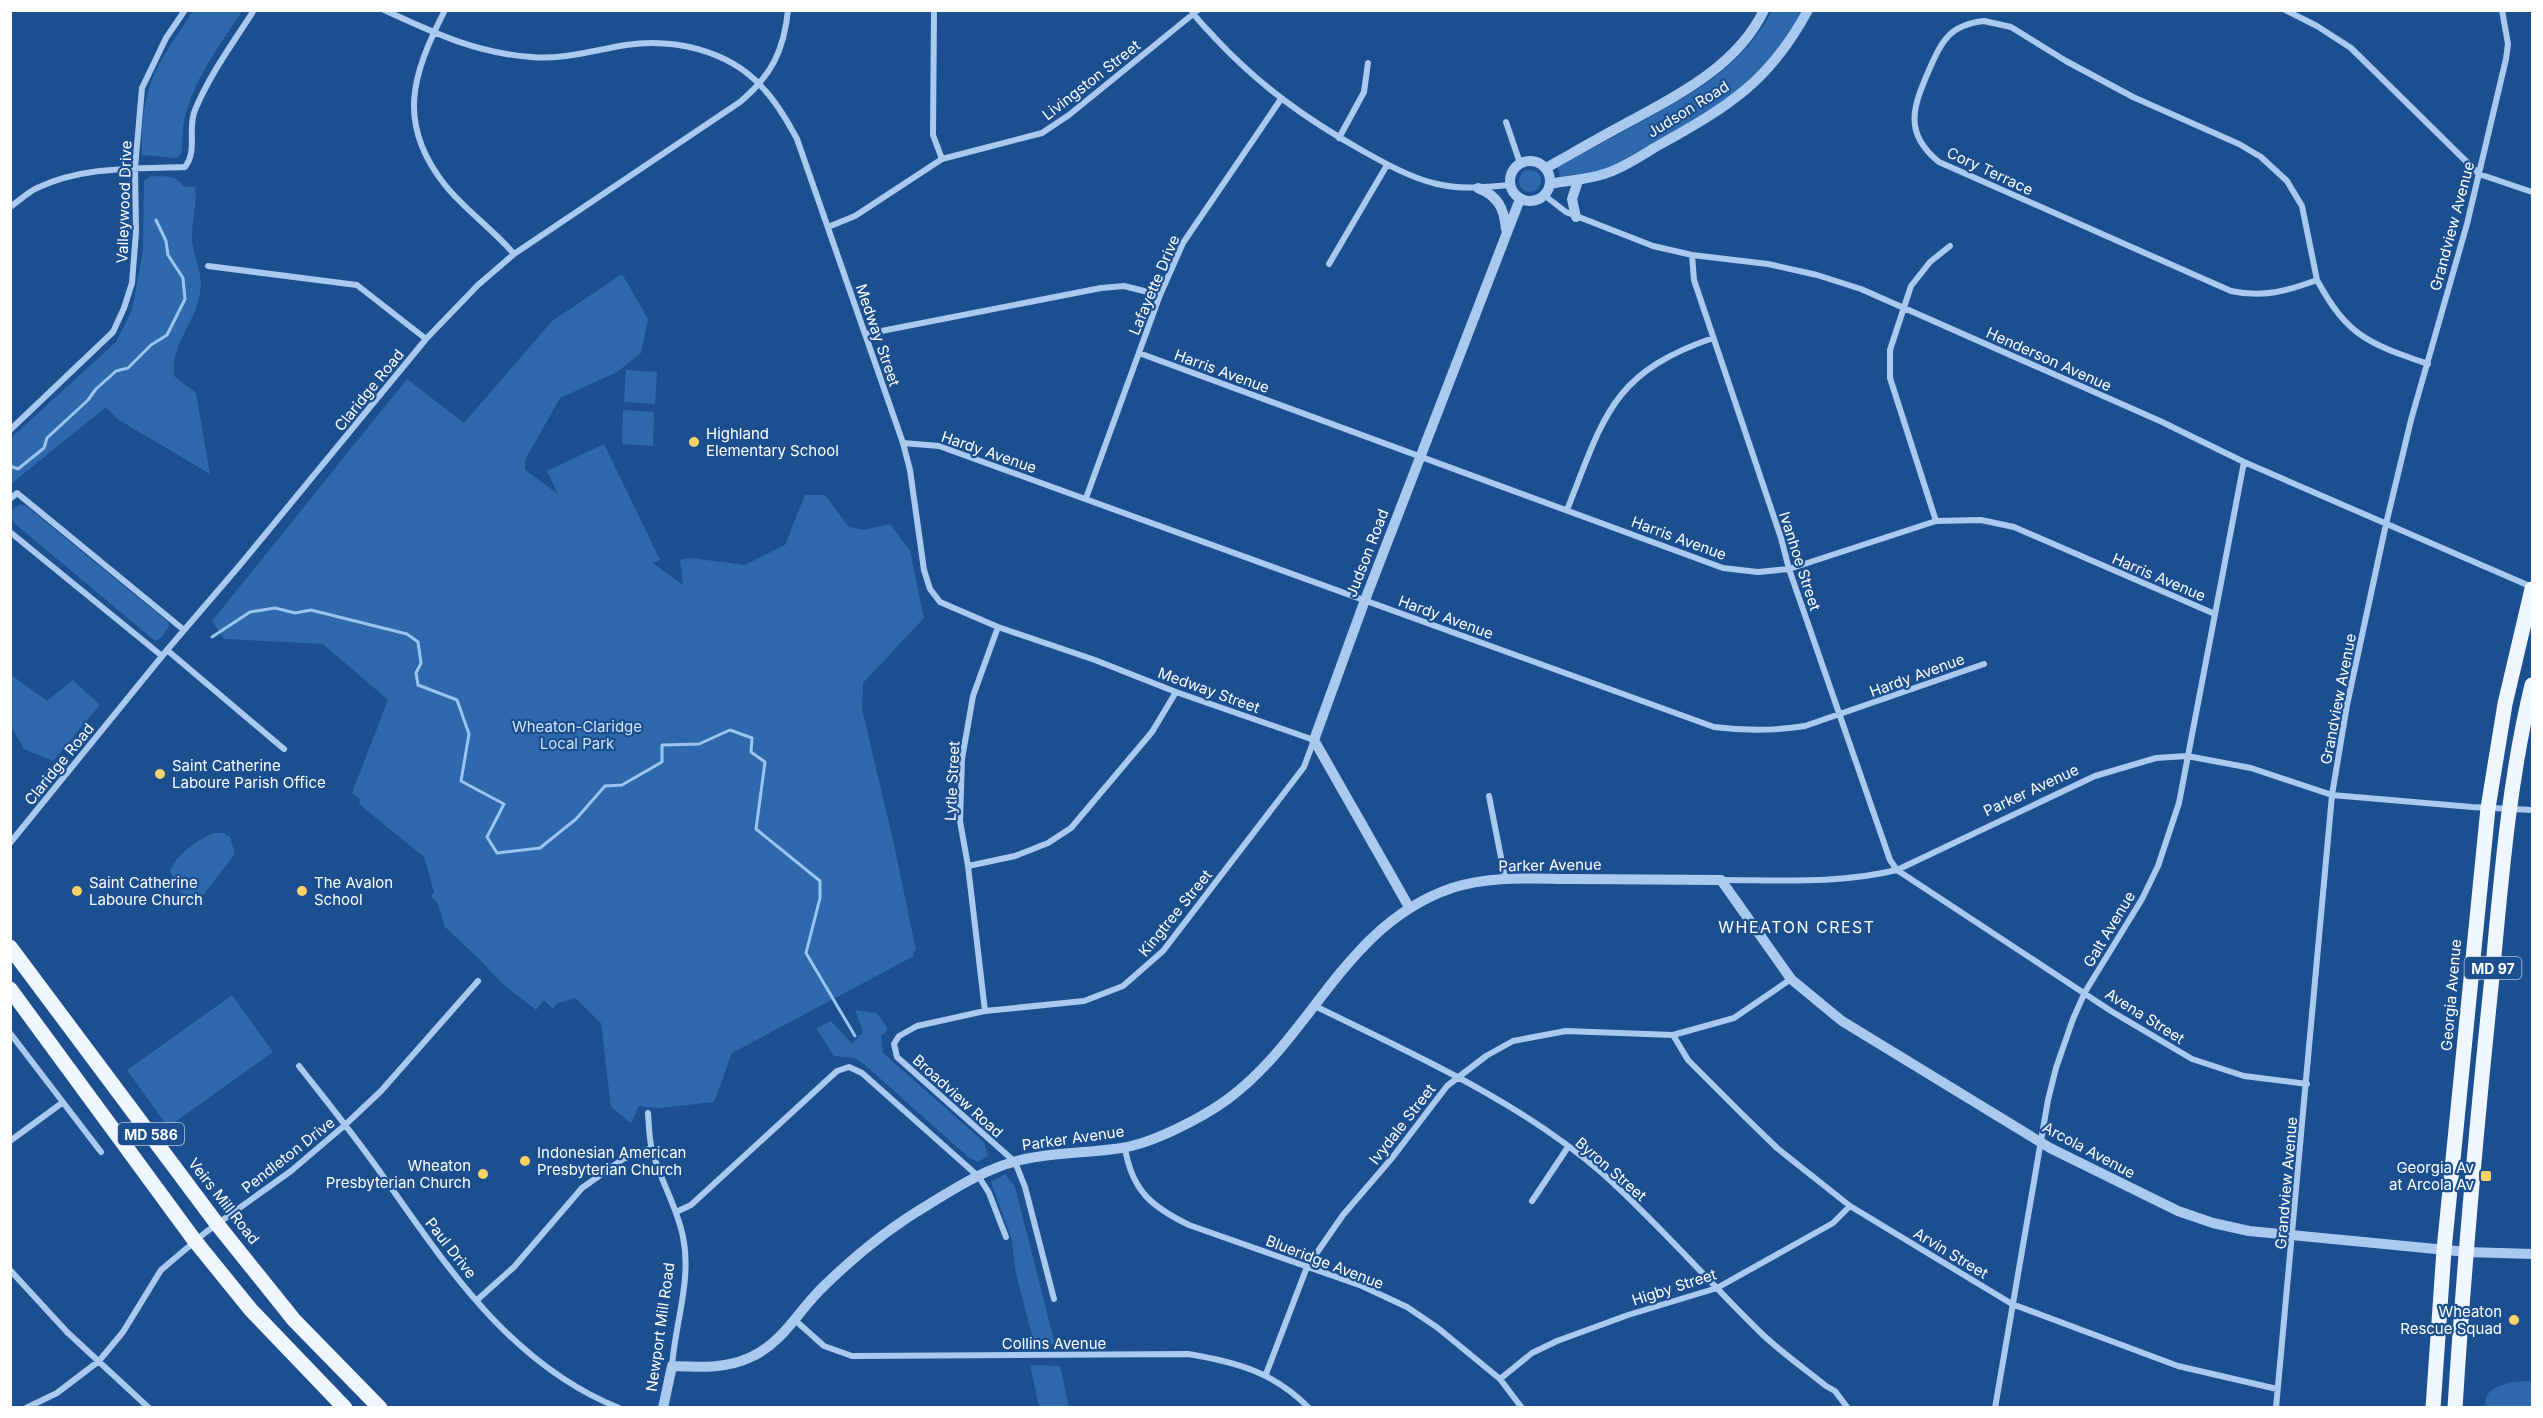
<svg xmlns="http://www.w3.org/2000/svg" width="2543" height="1418" font-family="Inter,sans-serif">
<style>
.green{fill:#2e69ad}
.lines{fill:none;stroke-linecap:round;stroke-linejoin:round}
.stream{stroke:#9cc4f0;stroke-width:3}
.minor{stroke:#a9c9ee;stroke-width:6}
.tertiary{stroke:#a9c9ee;stroke-width:10}
.primary{stroke:#f0f6ff;stroke-width:15}
.poi-dot{fill:#ffd166;stroke:#1b4f8f;stroke-width:2}
.labels{text-anchor:middle;dominant-baseline:central;stroke-width:4.5;stroke-linejoin:round;paint-order:stroke}
.shield{fill:#1b4f8f;stroke:#bbcadd;stroke-width:1.5}
.shield-label{font-size:14px;font-weight:bold;fill:#fff}
.street-label{font-size:15px;fill:#fff;stroke:#1b4f8f}
.poi-label{font-size:15px;fill:#fff;stroke:#1b4f8f;text-anchor:start}
.park-label{font-size:15px;fill:#cfe3fa;stroke:#1b4f8f}
.neighbourhood-label{font-size:16px;letter-spacing:1.5px;fill:#fff;stroke:#1b4f8f}
</style>
<rect width="100%" height="100%" fill="#1b4f8f"/>
<path class="green" d="M193 11H242C221 44 194 78 185 117 182 129 183 142 181 154L176 158 142 155C141 134 143 105 150 85 160 58 178 34 193 11Z
M1772 11H1802C1762 93 1687 124 1612 166L1599 171 1560 177 1558 167C1588 151 1618 134 1648 118 1701 89 1742 65 1772 11Z
M1519 181a11 11 0 1 1 22 0a11 11 0 1 1-22 0Z
M151 176C163 177 176 174 183 186L195 187C197 204 193 217 192 234 191 258 207 272 198 302 190 329 171 347 174 376L196 393 210 474 119 420 106 407 11 484V438L116 342 132 310 143 251 144 181Z
M622 274 648 319 641 353 617 372 560 398 525 460V470L558 494 547 471 604 444 660 560 653 563 683 585 680 560 691 558 745 565 785 545 805 495H825L849 527 864 530 890 524 910 551 924 618 863 683 862 709 893 840 916 950 913 952 914 956 732 1053 714 1102 660 1108 639 1106 631 1123 611 1107 601 1023 575 998 556 1004 553 1009 544 1000 536 1010 503 984 476 956 445 927 437 902 431 897 434 892 424 857 359 804 360 799 352 793 388 700 323 644 224 639 212 621 407 379 464 423 552 321Z
M626 370 657 372 655 404 624 402Z
M623 410 654 412 653 446 622 444Z
M20 505 26 506 168 622 169 627 160 639 155 641 13 522 11 513 14 508Z
M10 674 47 701 73 680 100 705 53 761 24 749 11 726Z
M214 833H223L230 837 235 854 200 899 194 900 179 891 170 871C176 855 198 839 214 833Z
M232 995 273 1052 168 1127 127 1070Z
M855 1010 877 1013 888 1029 881 1036 883 1053 984 1142 988 1156 978 1162 968 1157 864 1064 854 1058 834 1056 816 1028 831 1021 852 1044 863 1032Z
M1005 1174 1015 1187 1055 1344H1034L1015 1269 1012 1240 991 1182Z
M1030 1365 1060 1366 1069 1407H1039Z
M2511 1382 2532 1381V1407H2486C2482 1391 2498 1386 2511 1382Z"/>
<g class="lines">
<path class="stream" d="M10 466 18 469 44 448 47 438 88 400 96 389 116 371 128 368 151 345 167 335 185 299 183 278 168 255 166 241 156 220
M212 637 250 612 275 608 295 613 311 610 407 634 418 642 421 663 416 673 418 685 457 700 469 734 461 781 504 804 487 837 497 853 540 848 576 819 605 786 622 785 662 762V745L699 744 730 730 752 738 751 752 765 762 756 829 820 881V898L806 953 855 1036"/>
<path class="minor" d="M384 10C434 33 476 53 531 57 562 60 595 50 626 45 673 38 728 50 761 86 776 101 787 120 797 139L903 443 910 470 924 570 930 589 940 602 998 627 1095 660 1176 692 1314 740 1304 767 1163 951 1123 986 1084 1001 985 1011 917 1026 899 1036 894 1044 897 1057 1015 1162 1025 1187 1054 1299
M445 10C412 75 396 123 445 185 465 210 493 229 514 254
M934 10 933 135 942 159
M1191 10C1198 21 1207 29 1215 38 1260 86 1306 119 1363 151 1386 164 1411 178 1437 184 1462 190 1485 187 1510 185
M2285 10 2317 26 2351 48 2479 174 2532 192
M1984 21 2011 27 2066 61 2133 97 2239 144 2261 157 2287 181 2302 206 2317 280C2287 291 2263 298 2231 291L1939 162C1903 133 1913 107 1929 70 1942 41 1949 25 1984 21Z
M1506 122 1520 163
M1339 138 1364 92 1368 63
M1544 195 1566 212 1653 246 1692 255 1768 264 1817 275 1861 289 2160 421 2244 462 2532 587
M10 207C19 201 28 192 37 188 84 166 134 169 185 167 198 150 187 129 195 110 210 74 233 43 254 10
M828 227 855 216 942 159 1042 133 1069 115 1198 10
M1692 255 1694 280 1781 538 1789 569 1890 860 1897 870 2111 1011 2192 1059 2244 1076 2307 1084
M1329 264 1387 165
M208 266 357 285 426 339
M2317 280C2348 337 2368 343 2428 364
M866 334 1101 288 1124 286 1160 295
M1139 353 1723 568 1758 572 1789 569 1936 521 1981 520 2014 527 2215 614
M10 430 113 332 124 308 132 283 136 232 135 168 142 88 166 38 185 10
M903 443 939 446 1714 727C1746 731 1774 731 1805 726L1984 664
M1086 498 1160 295 1183 243 1281 99
M10 499 17 493 184 630
M1567 510C1604 417 1611 373 1713 338
M1936 521 1890 378V350L1911 286 1930 262 1950 246
M10 532 162 656
M167 650 284 749
M1489 796 1505 878
M10 843 167 650 240 565 426 339 478 285 514 254 740 102C771 76 784 51 788 10
M968 866 1015 856 1048 843 1071 828 1152 732 1176 692
M1721 880C1781 880 1839 884 1897 870L2095 776 2156 758 2187 756 2251 768 2332 795 2472 807 2532 810
M1315 1006C1414 1055 1518 1100 1602 1173 1657 1222 1706 1279 1759 1331 1779 1351 1804 1368 1826 1386L1835 1391 1847 1407
M985 1011 968 866 960 821 962 759 973 696 998 627
M10 1033 101 1152
M1673 1035 1688 1060 1741 1113 1777 1148 1850 1206 2012 1304 2178 1366 2277 1389
M299 1066C328 1103 358 1140 385 1179 449 1270 512 1365 619 1408
M648 1113C649 1125 649 1139 652 1150 660 1180 677 1206 683 1237 692 1279 675 1324 672 1366
M10 1141 62 1103
M1125 1148C1132 1191 1152 1207 1189 1225L1362 1286 1407 1307 1438 1328 1500 1379 1522 1408
M1532 1201 1568 1147
M676 1212 691 1205 837 1071 849 1067 862 1073 979 1177 989 1193 1006 1237
M10 1270 67 1332 149 1408
M477 1300 514 1267 582 1188 623 1159 651 1148
M796 1321 824 1346 852 1356 1188 1354C1236 1362 1274 1372 1309 1408
M1266 1374 1307 1267 1343 1215 1392 1158 1447 1086 1486 1056 1513 1041 1566 1031 1673 1035 1734 1018 1791 979
M1500 1379 1532 1353 1557 1341 1628 1315 1717 1288 1833 1223 1850 1206
M26 1408 57 1393 99 1361 123 1332 161 1270 206 1232 291 1171 345 1125 381 1091 478 981
M1995 1408 2048 1100 2056 1068 2073 1019 2085 992 2142 899 2158 866 2179 803 2244 462
M2276 1408 2332 795 2347 705 2386 524 2411 420 2467 224 2506 59 2508 44 2502 10"/>
<path class="tertiary" d="M1510 181a20 20 0 1 1 40 0a20 20 0 1 1-40 0Z
M1546 168C1571 154 1597 139 1623 125 1675 97 1737 67 1764 10
M1550 184C1568 180 1586 180 1604 174 1624 168 1643 154 1661 144 1729 106 1770 81 1808 10
M1478 188C1498 196 1504 208 1506 229
M1576 217 1572 199 1578 181
M1409 907 1314 740 1365 600 1520 199
M663 1408 672 1366C699 1367 726 1369 751 1357 782 1343 797 1313 820 1290 854 1256 890 1227 931 1203 960 1185 991 1166 1025 1159 1057 1152 1090 1153 1122 1148 1153 1143 1202 1118 1228 1099 1313 1036 1345 924 1452 888 1491 875 1534 879 1574 879 1623 879 1672 880 1721 880L1791 979 1842 1021 2050 1148 2178 1211 2213 1223 2249 1231 2467 1252 2532 1254"/>
<path class="primary" d="M10 947 217 1224 294 1320 380 1408
M10 989 195 1241 251 1310 345 1408
M2433 1408 2444 1250 2488 808 2505 704 2532 589
M2455 1408C2464 1264 2477 1121 2492 977 2501 880 2509 780 2532 685"/>
</g>
<g class="poi-dot">
<circle cx="694" cy="442" r="6"/>
<circle cx="160" cy="774" r="6"/>
<circle cx="77" cy="891" r="6"/>
<circle cx="302" cy="891" r="6"/>
<circle cx="525" cy="1161" r="6"/>
<circle cx="483" cy="1174" r="6"/>
<rect x="2480" y="1170" width="12" height="12" rx="3"/>
<circle cx="2514" cy="1320" r="6"/>
</g>
<g class="labels">
<g class="shield">
<rect x="2464.5" y="957" width="57" height="22" rx="4.5"/>
<rect x="118" y="1123" width="66" height="22" rx="4.5"/>
</g>
<g class="shield-label">
<text x="2493" y="968">MD 97</text>
<text x="151" y="1134">MD 586</text>
</g>
<g class="street-label">
<text transform="translate(1091 80) rotate(-38)">Livingston Street</text>
<text transform="translate(1688 109) rotate(-32)">Judson Road</text>
<text transform="translate(1990 171) rotate(25)">Cory Terrace</text>
<text transform="translate(124 202) rotate(-88)">Valleywood Drive</text>
<text transform="translate(2452 226) rotate(-75)">Grandview Avenue</text>
<text transform="translate(1154 285) rotate(-67)">Lafayette Drive</text>
<text transform="translate(878 335) rotate(71)">Medway Street</text>
<text transform="translate(2049 359) rotate(24)">Henderson Avenue</text>
<text transform="translate(1222 371) rotate(20)">Harris Avenue</text>
<text transform="translate(369 390) rotate(-51)">Claridge Road</text>
<text transform="translate(989 452) rotate(19)">Hardy Avenue</text>
<text transform="translate(1679 538) rotate(20)">Harris Avenue</text>
<text transform="translate(1367 553) rotate(-69)">Judson Road</text>
<text transform="translate(1800 561) rotate(72)">Ivanhoe Street</text>
<text transform="translate(2159 577) rotate(23)">Harris Avenue</text>
<text transform="translate(1446 617) rotate(20)">Hardy Avenue</text>
<text transform="translate(1917 675) rotate(-20)">Hardy Avenue</text>
<text transform="translate(1209 690) rotate(20)">Medway Street</text>
<text transform="translate(2338 699) rotate(-79)">Grandview Avenue</text>
<text transform="translate(59 764) rotate(-51)">Claridge Road</text>
<text transform="translate(952 781) rotate(-87)">Lytle Street</text>
<text transform="translate(2031 790) rotate(-25)">Parker Avenue</text>
<text transform="translate(1550 865) rotate(-1)">Parker Avenue</text>
<text transform="translate(1175 913) rotate(-51)">Kingtree Street</text>
<text transform="translate(2109 929) rotate(-59)">Galt Avenue</text>
<text transform="translate(2451 995) rotate(-85)">Georgia Avenue</text>
<text transform="translate(2145 1016) rotate(32)">Avena Street</text>
<text transform="translate(958 1096) rotate(42)">Broadview Road</text>
<text transform="translate(1402 1124) rotate(-52)">Ivydale Street</text>
<text transform="translate(1073 1138) rotate(-8)">Parker Avenue</text>
<text transform="translate(2089 1150) rotate(28)">Arcola Avenue</text>
<text transform="translate(288 1155) rotate(-38)">Pendleton Drive</text>
<text transform="translate(1611 1169) rotate(41)">Byron Street</text>
<text transform="translate(2286 1183) rotate(-85)">Grandview Avenue</text>
<text transform="translate(224 1201) rotate(52)">Veirs Mill Road</text>
<text transform="translate(451 1248) rotate(52)">Paul Drive</text>
<text transform="translate(1951 1253) rotate(31)">Arvin Street</text>
<text transform="translate(1325 1262) rotate(21)">Blueridge Avenue</text>
<text transform="translate(1674 1287) rotate(-18)">Higby Street</text>
<text transform="translate(660 1327) rotate(-82)">Newport Mill Road</text>
<text x="1054" y="1343">Collins Avenue</text>
</g>
<g class="poi-label">
<text x="706" y="433">Highland<tspan x="706" dy="17">Elementary School</tspan></text>
<text x="172" y="765">Saint Catherine<tspan x="172" dy="17">Laboure Parish Office</tspan></text>
<text x="89" y="882">Saint Catherine<tspan x="89" dy="17">Laboure Church</tspan></text>
<text x="314" y="882">The Avalon<tspan x="314" dy="17">School</tspan></text>
<text x="537" y="1152">Indonesian American<tspan x="537" dy="17">Presbyterian Church</tspan></text>
<text x="471" y="1165" text-anchor="end">Wheaton<tspan x="471" dy="17">Presbyterian Church</tspan></text>
<text x="2474" y="1167" text-anchor="end">Georgia Av<tspan x="2474" dy="17">at Arcola Av</tspan></text>
<text x="2502" y="1311" text-anchor="end">Wheaton<tspan x="2502" dy="17">Rescue Squad</tspan></text>
</g>
<g class="park-label">
<text x="577" y="726">Wheaton-Claridge<tspan x="577" dy="17">Local Park</tspan></text>
</g>
<g class="neighbourhood-label">
<text x="1797" y="927">WHEATON CREST</text>
</g>
</g>
<rect width="2543" height="1418" fill="none" stroke="#ffffff" stroke-width="24"/>
</svg>
